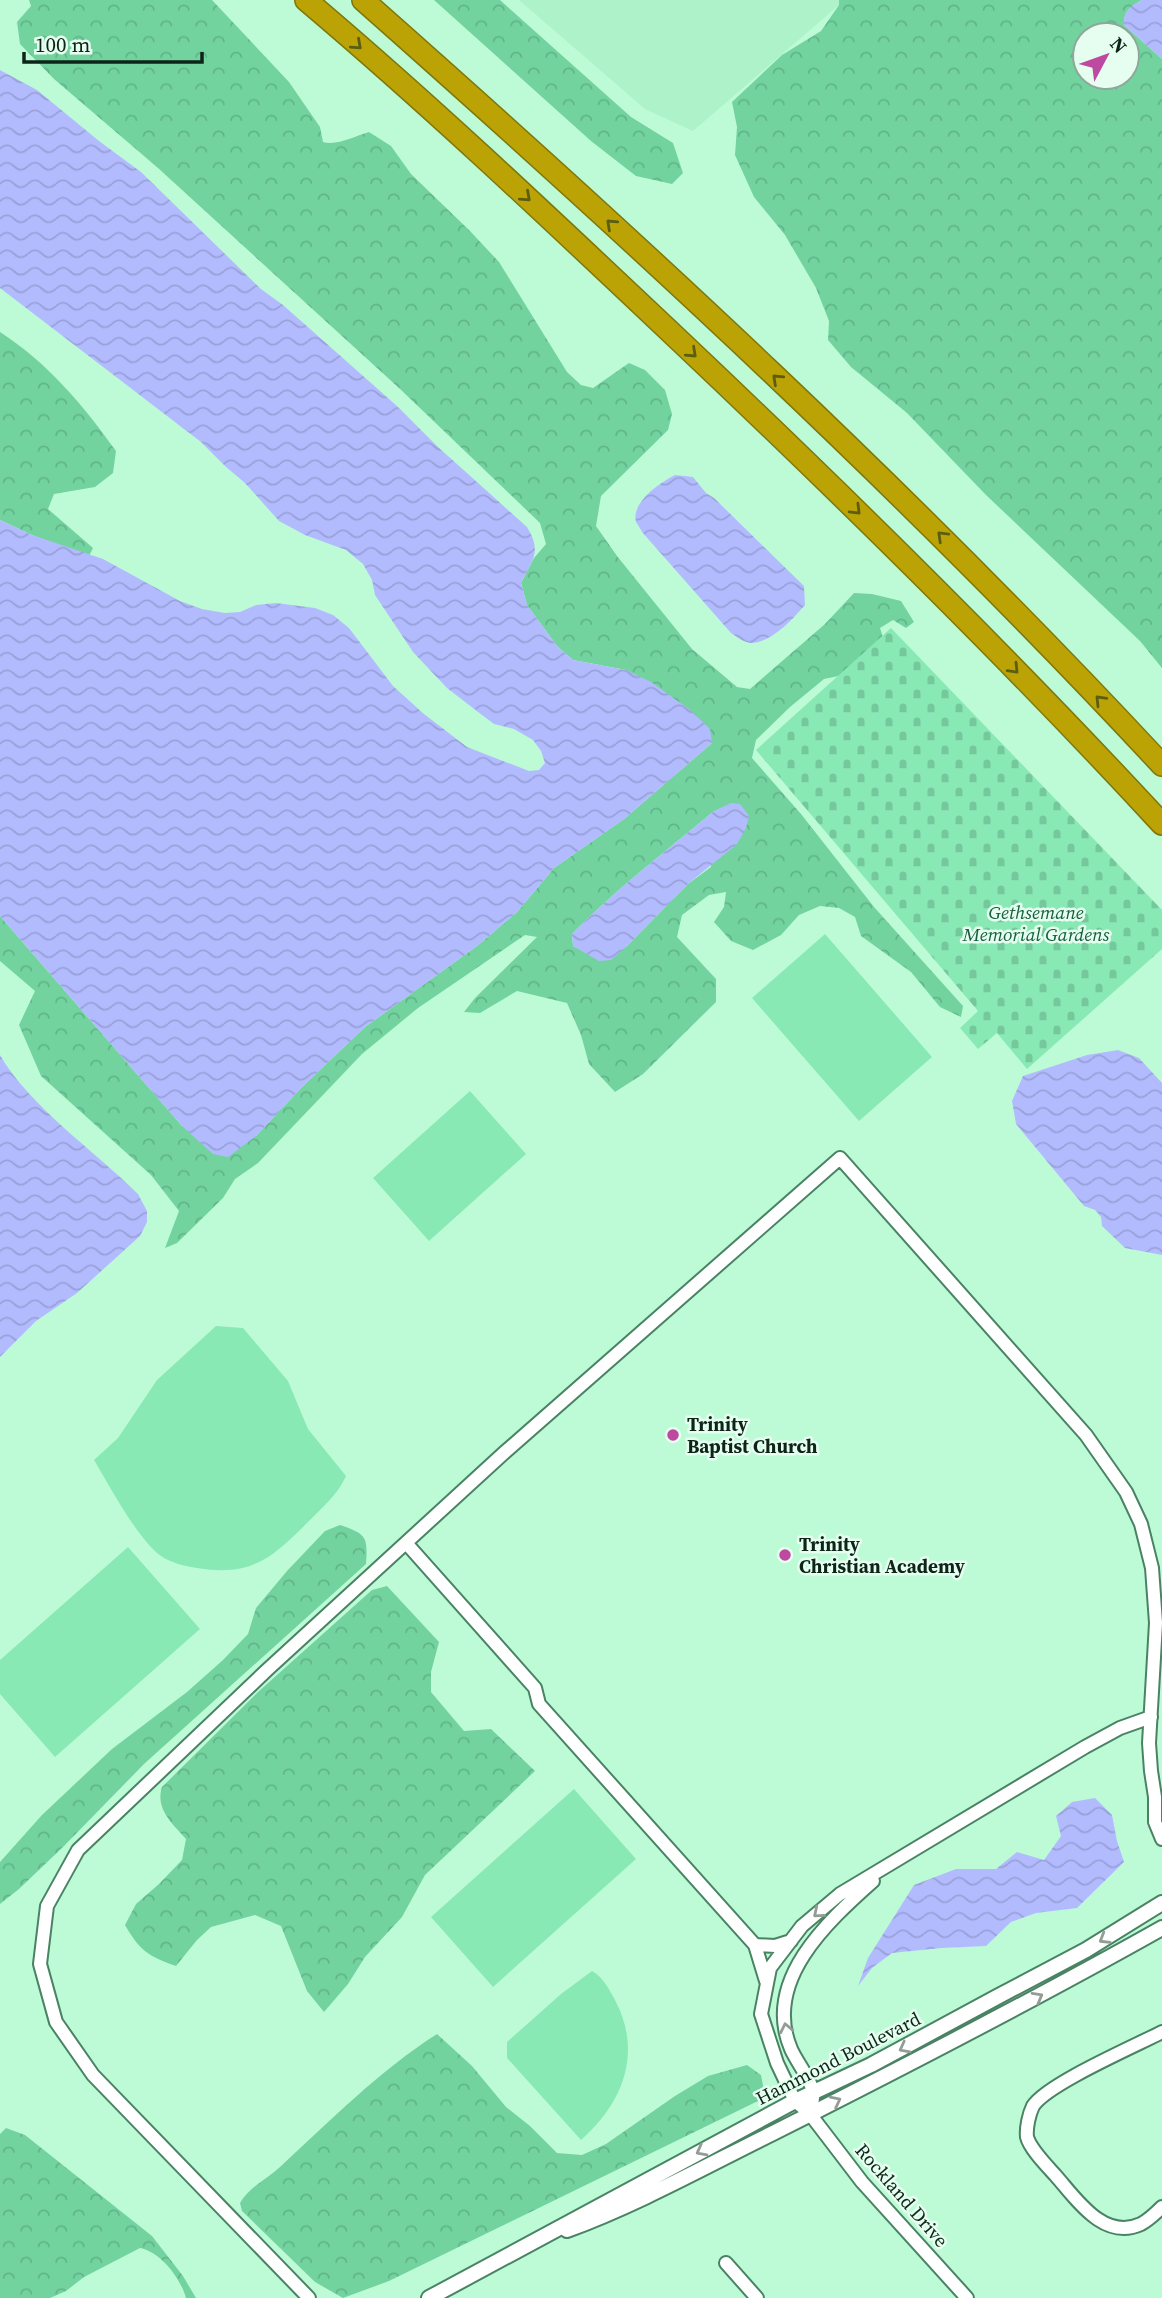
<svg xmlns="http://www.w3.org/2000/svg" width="1162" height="2298" font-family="'Source Serif 4',serif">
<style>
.built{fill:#adf2c9}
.forest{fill:url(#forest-crowns);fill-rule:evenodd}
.cemetery{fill:url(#cemetery-stones)}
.park{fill:#89e9b5}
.water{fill:url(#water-waves)}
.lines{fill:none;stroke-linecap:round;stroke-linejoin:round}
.minor-casing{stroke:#498364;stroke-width:16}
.tertiary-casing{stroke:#498364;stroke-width:18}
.motorway-casing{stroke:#7e770c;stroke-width:24}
.minor{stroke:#fff;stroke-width:12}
.tertiary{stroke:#fff;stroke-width:14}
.motorway{stroke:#bba306;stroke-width:21}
.oneway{stroke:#5b5e10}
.oneway2{stroke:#929d97}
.poi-dot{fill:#be49a1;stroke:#e6feef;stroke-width:2.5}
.labels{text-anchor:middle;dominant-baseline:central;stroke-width:5;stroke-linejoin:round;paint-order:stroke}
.park-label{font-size:19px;font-style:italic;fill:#165f3e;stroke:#e6feef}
.poi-label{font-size:19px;font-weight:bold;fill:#0c2518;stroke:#e6feef;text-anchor:start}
.street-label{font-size:19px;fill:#0c2518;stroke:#e6feef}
</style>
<defs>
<pattern id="forest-crowns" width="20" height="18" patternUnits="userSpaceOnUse" patternTransform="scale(1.75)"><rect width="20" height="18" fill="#72d39f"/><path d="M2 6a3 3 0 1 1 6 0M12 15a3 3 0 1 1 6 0" fill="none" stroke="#62b588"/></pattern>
<pattern id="cemetery-stones" width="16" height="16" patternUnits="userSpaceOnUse" patternTransform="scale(1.75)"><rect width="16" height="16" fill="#89e9b5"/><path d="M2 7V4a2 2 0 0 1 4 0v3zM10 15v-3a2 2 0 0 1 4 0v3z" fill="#75c89b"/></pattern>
<pattern id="water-waves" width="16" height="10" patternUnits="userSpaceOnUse" patternTransform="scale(1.75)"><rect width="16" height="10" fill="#b3bbff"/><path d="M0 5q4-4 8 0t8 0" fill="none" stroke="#99a1da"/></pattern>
</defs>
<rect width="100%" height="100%" fill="#bdfbd7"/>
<path class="built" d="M519 0H839V5L693 131 645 109Z"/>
<path class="forest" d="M29 0H212L289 82 320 127 323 142C337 146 355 136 369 132L391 146 411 174 470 231 499 262 567 372 581 385 593 388 629 363 645 370 665 390 672 414 668 430 601 496 596 526 617 556 692 649 737 687 750 689 825 624 854 593 872 594 901 601 914 622 906 628 893 620 880 628 885 644 853 673 824 679 790 707 756 740 752 758 801 814 874 907 963 1006 961 1017 940 1007 911 972 861 936 855 917 839 908 820 906 799 915 781 935 753 950 731 941 714 922 724 907 726 892 709 895 682 915 677 937 716 979V1002L643 1074 615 1092 589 1064 581 1035 567 1003 517 991 480 1013 464 1012 475 998 537 937 525 935 418 1008 362 1054 258 1163 235 1179 223 1198 177 1243 165 1248 179 1211 151 1175 41 1076 19 1025 35 991 0 961V916L182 1126 256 1136 302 1087 365 1027 477 946 517 912 554 868 624 819 712 743 626 670 573 660 557 646 527 605 521 583 534 558 546 544 540 523 399 388 158 168 54 79 20 44 17 22 31 6ZM714 811 711 867 688 884 626 947 583 951 573 946 572 934C616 889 666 851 714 811Z
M434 0H500L631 117 673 143 683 173 672 184 636 176 591 141Z
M839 0H1142C1131 6 1123 11 1124 25L1162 59V668L1140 641 986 495 907 413 851 367 828 340 829 321 816 288 785 235 754 197 735 155 737 127 732 102 782 55 821 31 839 5ZM1085 35H1127V77H1085Z
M0 332C48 363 83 405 116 451L113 473 95 487 54 494 48 509 93 548 89 556 32 535 0 520Z
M340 1525C366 1534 368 1536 366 1564L144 1764 63 1847 19 1889 0 1904V1862L42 1815 112 1749 187 1692 223 1660 248 1634 256 1608 287 1571 325 1531Z
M387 1586 439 1642 431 1672V1692L464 1731 491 1729 535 1771 425 1875 402 1917 365 1957 348 1984 324 2012 307 1991 281 1926 255 1915 211 1927 197 1940 176 1966C148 1956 140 1951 125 1925L136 1904 159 1884 182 1860 186 1839C172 1823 155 1809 162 1787L258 1692 363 1598 372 1590Z
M437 2034 472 2066 506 2107 530 2126 557 2153 582 2155 606 2144 675 2096 708 2076 747 2065 761 2075 764 2091 758 2101 389 2281 343 2298 315 2282 242 2211 240 2203C249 2187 267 2179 280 2167 330 2121 379 2071 437 2034Z
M6 2128 25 2135 152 2236 183 2276 196 2298H186C181 2279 161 2252 140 2248L84 2277 66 2291 50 2298H0V2134Z"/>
<path class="cemetery" d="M891 628 1162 910V949L1027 1069 997 1033 978 1049 960 1028 978 1011 756 750Z"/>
<path class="park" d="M825 934 932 1057 859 1121 752 998Z
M470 1091 526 1154 429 1241 373 1178Z
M216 1326 243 1328 288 1381 308 1429 346 1476C338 1494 323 1507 309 1521 272 1558 252 1577 197 1568 185 1566 171 1563 161 1556 139 1541 109 1485 94 1460L118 1438 157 1380Z
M128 1547 200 1629 55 1757 0 1694V1660Z
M574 1789 636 1859 493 1987 431 1917Z
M592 1971C603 1977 609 1989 615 2000 643 2053 623 2103 581 2140L507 2058V2042L561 1994Z"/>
<path class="water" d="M1142 0H1162V59L1124 25C1123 10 1131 6 1142 0Z
M0 70 37 90 99 141 141 172 261 289 283 305 397 406 438 447 527 527C542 552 533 559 521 583L527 605 557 646 573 660 626 670 651 682 689 709 710 729 712 743 624 819 554 868 517 912 477 946 365 1027 302 1087 256 1136 228 1157 213 1154 182 1126 0 916V520L32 535 103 559 180 601 202 609 225 613 240 612 256 605 276 603 315 608 333 615 349 628 393 686 424 714 467 747 529 771 539 770 545 763 541 751 533 740 514 729 494 724 482 715 447 688 413 652 375 595 372 580 363 564 346 550 305 535 279 521 245 483 225 466 201 442 0 288Z
M675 475 693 477 706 493 714 498 804 586 805 605C793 619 771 643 751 643 743 642 737 637 731 633L642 532C642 531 636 522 636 522 631 502 661 482 675 475Z
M731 803 740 804 749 816 746 828 737 844 688 884 626 947 611 960 599 961 573 946 572 934C616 889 666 851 714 811Z
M1118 1050 1139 1058 1162 1083V1255L1125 1248 1102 1226 1101 1217 1095 1210 1084 1206 1016 1124 1012 1101 1023 1076 1087 1055Z
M0 1055C30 1107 95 1151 138 1194L147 1211V1222L140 1236 77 1293 36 1321 0 1357Z
M1095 1798 1112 1815 1117 1841 1124 1862 1077 1908 1036 1913 1011 1922 986 1946 941 1948 892 1953 872 1968 858 1986 868 1958 914 1885 956 1869H996L1017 1852 1044 1860 1061 1836 1056 1816 1072 1802Z"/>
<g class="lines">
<defs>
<path id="minor" d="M407 1544 535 1688 539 1704 755 1945 766 1981
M755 1945 775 1946 791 1941
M1162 2032C1135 2046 1047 2084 1033 2106 1029 2114 1026 2128 1027 2137 1030 2149 1048 2167 1056 2176 1077 2200 1104 2241 1141 2224 1149 2220 1156 2213 1162 2207
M810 2114C811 2108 814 2099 813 2093 812 2081 796 2061 791 2049 762 1981 827 1922 873 1881
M726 2263 757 2298
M309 2298 93 2075 56 2022 40 1964 47 1906 78 1850 267 1670 505 1452 840 1158 1086 1435 1126 1492 1141 1524 1152 1568 1156 1623 1149 1743 1151 1771 1155 1797V1822L1162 1839
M967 2298 862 2182 810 2114 795 2101 777 2063 761 2014 770 1968 802 1926 840 1894 1085 1747 1120 1728 1151 1717"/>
<path id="tertiary" d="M567 2230C638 2204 706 2166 773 2133 904 2067 1034 2000 1162 1928
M429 2298 795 2101 871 2065 997 1997 1086 1950 1162 1903"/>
<path id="motorway" d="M306 0C435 109 558 226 681 342 846 498 1008 657 1162 824
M363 0C639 244 911 495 1162 765"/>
</defs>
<use href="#minor" class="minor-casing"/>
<use href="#tertiary" class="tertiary-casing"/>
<use href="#motorway" class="motorway-casing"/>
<use href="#minor" class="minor"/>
<use href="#tertiary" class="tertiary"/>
<use href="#motorway" class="motorway"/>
</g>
<defs><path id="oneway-chevron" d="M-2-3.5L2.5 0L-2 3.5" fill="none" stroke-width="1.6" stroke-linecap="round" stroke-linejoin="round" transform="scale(1.75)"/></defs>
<g class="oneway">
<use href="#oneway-chevron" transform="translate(357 45) rotate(42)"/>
<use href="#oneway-chevron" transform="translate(526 197) rotate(42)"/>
<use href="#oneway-chevron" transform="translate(611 224) rotate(-137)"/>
<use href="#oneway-chevron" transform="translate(692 353) rotate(43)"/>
<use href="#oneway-chevron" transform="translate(777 379) rotate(-137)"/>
<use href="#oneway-chevron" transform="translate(856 510) rotate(45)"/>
<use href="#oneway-chevron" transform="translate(942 536) rotate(-136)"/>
<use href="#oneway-chevron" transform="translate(1014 669) rotate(46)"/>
<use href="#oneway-chevron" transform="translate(1100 700) rotate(-134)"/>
</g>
<g class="oneway2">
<use href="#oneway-chevron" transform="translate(818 1913) rotate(140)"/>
<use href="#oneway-chevron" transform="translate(1104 1939) rotate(149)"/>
<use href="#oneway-chevron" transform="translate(1038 1997) rotate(-29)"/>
<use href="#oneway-chevron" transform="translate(786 2028) rotate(-102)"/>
<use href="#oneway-chevron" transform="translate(904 2048) rotate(152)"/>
<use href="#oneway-chevron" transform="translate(836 2101) rotate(-27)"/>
<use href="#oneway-chevron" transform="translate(701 2151) rotate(152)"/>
</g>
<g class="poi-dot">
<circle cx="673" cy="1435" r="7"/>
<circle cx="785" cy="1555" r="7"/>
</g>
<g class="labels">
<g class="park-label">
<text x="1036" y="912">Gethsemane<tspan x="1036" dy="22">Memorial Gardens</tspan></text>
</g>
<g class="poi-label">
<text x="687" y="1424">Trinity<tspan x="687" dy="22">Baptist Church</tspan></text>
<text x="799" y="1544">Trinity<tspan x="799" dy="22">Christian Academy</tspan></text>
</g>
<g class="street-label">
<text transform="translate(838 2058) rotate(-27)">Hammond Boulevard</text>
<text transform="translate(902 2195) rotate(49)">Rockland Drive</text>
</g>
</g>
<g transform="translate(1106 56) rotate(49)"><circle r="33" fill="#e6feef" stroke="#8fa799" stroke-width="2"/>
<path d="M0-5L12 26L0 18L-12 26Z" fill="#be49a1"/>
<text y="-10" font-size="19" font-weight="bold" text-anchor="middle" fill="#0c2518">N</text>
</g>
<path d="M24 52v10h178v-10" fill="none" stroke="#0c2518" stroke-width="3.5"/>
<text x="35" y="52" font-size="21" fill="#0c2518" stroke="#e6feef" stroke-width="5" paint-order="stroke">100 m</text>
</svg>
